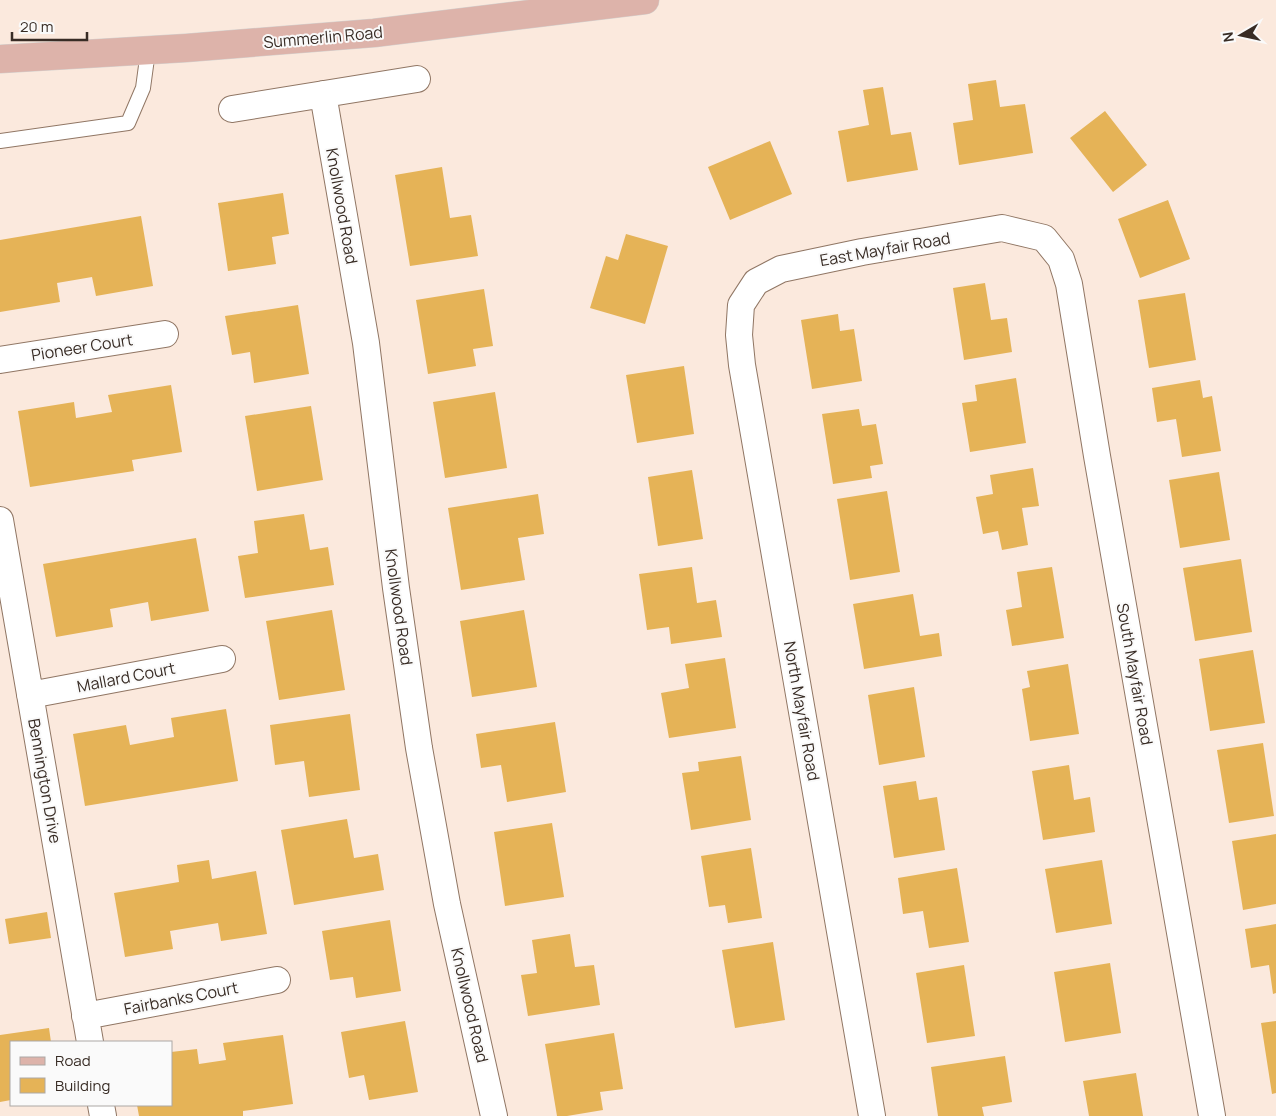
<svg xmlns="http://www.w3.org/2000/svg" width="1276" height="1116" font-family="Manrope,sans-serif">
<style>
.building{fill:#e5b357}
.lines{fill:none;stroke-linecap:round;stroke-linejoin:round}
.lane-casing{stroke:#907664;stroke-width:16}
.street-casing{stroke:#907664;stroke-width:28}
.primary-casing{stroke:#d3d1cf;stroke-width:29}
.lane{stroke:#fff;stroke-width:14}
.street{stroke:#fff;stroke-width:26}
.primary{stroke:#ddb3aa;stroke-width:28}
.labels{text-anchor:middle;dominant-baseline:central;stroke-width:4;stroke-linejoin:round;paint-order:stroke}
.street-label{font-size:16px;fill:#382c25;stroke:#fafafa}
</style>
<rect width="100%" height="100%" fill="#fbe9dd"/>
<path class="building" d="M996 80 1000 107 1025 104 1033 153 959 165 953 123 973 120 968 84Z
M883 87 891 135 911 132 918 170 847 182 838 131 869 125 863 90Z
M1105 111 1147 165 1113 192 1070 138Z
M770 141 792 194 730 220 708 167Z
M442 167 450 218 471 215 478 256 410 266 395 175Z
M283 193 289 234 272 237 276 264 228 271 218 203Z
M1168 200 1190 259 1140 278 1118 219Z
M141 216 153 286 96 296 92 277 57 283 60 302 0 312V240Z
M626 234 668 246 645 324 590 308 606 256 618 260Z
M985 283 991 320 1007 318 1012 352 964 360 953 288Z
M484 289 493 346 473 349 476 366 428 374 416 300Z
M1185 293 1196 360 1149 368 1138 300Z
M298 305 309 374 254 383 250 352 232 355 225 316Z
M838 314 840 331 854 329 862 381 812 389 801 320Z
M684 366 694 434 637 443 626 375Z
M1016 378 1026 443 970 452 962 403 977 401 975 385Z
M1200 380 1203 398 1212 396 1221 451 1182 457 1176 419 1157 422 1152 388Z
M171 385 182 452 132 460 134 471 30 487 18 411 74 402 76 418 112 412 108 395Z
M495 392 507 468 445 478 433 402Z
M311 406 323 480 257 491 245 416Z
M859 409 862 426 876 424 883 464 870 466 872 478 833 484 822 414Z
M1033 468 1039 506 1022 508 1028 545 1002 550 998 531 983 534 976 497 993 494 990 475Z
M692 470 703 539 658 546 648 477Z
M1219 472 1230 540 1180 548 1169 480Z
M887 491 900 572 850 580 837 499Z
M538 494 544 534 518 538 525 580 461 590 448 508Z
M304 514 310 550 328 547 334 585 245 598 238 556 258 553 254 521Z
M196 538 209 611 151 621 148 602 110 609 113 627 56 637 43 564Z
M1241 559 1252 632 1195 641 1183 568Z
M692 567 697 603 716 600 722 637 671 644 669 627 647 630 639 574Z
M1052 567 1064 638 1012 646 1006 610 1022 607 1017 572Z
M913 594 920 636 939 633 942 656 864 669 853 604Z
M332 610 345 690 279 700 266 621Z
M524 610 537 687 472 697 460 621Z
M1253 650 1265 723 1210 731 1199 659Z
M725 658 736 728 669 738 661 693 689 688 685 664Z
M1068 664 1079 734 1030 741 1022 689 1030 687 1027 671Z
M914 687 925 757 879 765 868 695Z
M226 709 238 781 85 806 73 734 126 725 130 745 174 737 171 718Z
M350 714 360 790 309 797 304 761 275 765 270 725Z
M555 722 566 792 507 802 501 765 481 768 476 734Z
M1263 743 1274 816 1229 823 1217 750Z
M741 756 751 820 691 830 682 773 699 771 698 762Z
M1069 765 1074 800 1090 797 1095 832 1043 840 1032 771Z
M916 781 919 800 937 797 945 850 894 858 883 786Z
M347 819 354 858 378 854 384 890 294 905 281 830Z
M552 823 564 897 505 906 494 832Z
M1276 834V904L1243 910 1232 841Z
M751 848 762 918 728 923 725 905 709 907 701 856Z
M209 860 212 879 256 871 267 934 221 941 218 923 170 931 173 949 125 957 114 893 179 882 177 865Z
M1102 860 1112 924 1056 933 1045 869Z
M957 868 969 942 929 948 923 911 903 914 898 878Z
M47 912 51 938 9 944 5 919Z
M390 920 401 991 356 998 353 977 330 980 322 931Z
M1276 924V993L1273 994 1269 965 1251 968 1245 929Z
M570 934 575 967 594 965 600 1005 528 1016 521 975 537 973 532 940Z
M773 942 785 1020 735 1028 722 950Z
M1110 963 1121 1033 1065 1042 1054 972Z
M964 965 975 1036 927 1043 916 973Z
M405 1021 418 1092 369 1100 364 1075 349 1078 341 1032Z
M1276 1021V1093L1272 1094 1261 1023Z
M49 1028 51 1042H11V1100L0 1102V1035Z
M614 1033 623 1089 600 1092 603 1110 567 1116H557L545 1044Z
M283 1035 293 1104 243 1111V1116H139L137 1105H171V1052L197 1049 199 1064 226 1060 223 1043Z
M1005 1056 1012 1102 982 1107 984 1116H938L931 1067Z
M1136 1073 1143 1116H1089L1083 1081Z"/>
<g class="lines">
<defs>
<path id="lane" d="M0 141 128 123 143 88 148 51"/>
<path id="street" d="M323 94 366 343 396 588 419 748 447 904 494 1116
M232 109 417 79
M0 360 165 334
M0 520 90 1042
M30 695 222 659
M85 1016 277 980
M101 1105 103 1116
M872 1116 742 365 739 335 741 305 756 282 781 269 862 252 1002 228 1044 238 1061 259 1069 284 1097 456 1212 1116"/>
<path id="primary" d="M0 59 186 48 374 33 645 0"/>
</defs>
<use href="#lane" class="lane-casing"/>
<use href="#street" class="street-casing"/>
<use href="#primary" class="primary-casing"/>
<use href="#lane" class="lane"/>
<use href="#street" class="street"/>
<use href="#primary" class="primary"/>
</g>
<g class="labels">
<g class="street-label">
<text transform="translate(323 37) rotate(-5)">Summerlin Road</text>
<text transform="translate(342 206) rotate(80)">Knollwood Road</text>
<text transform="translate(885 249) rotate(-10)">East Mayfair Road</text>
<text transform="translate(82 347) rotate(-9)">Pioneer Court</text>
<text transform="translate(399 607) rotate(82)">Knollwood Road</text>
<text transform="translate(1135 674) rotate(80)">South Mayfair Road</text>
<text transform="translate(126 677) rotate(-11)">Mallard Court</text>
<text transform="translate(802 711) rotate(80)">North Mayfair Road</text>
<text transform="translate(45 781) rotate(80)">Bennington Drive</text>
<text transform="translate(181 998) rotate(-11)">Fairbanks Court</text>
<text transform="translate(470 1005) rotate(77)">Knollwood Road</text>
</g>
</g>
<rect x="10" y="1041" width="162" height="65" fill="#fafafa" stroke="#aca8a5"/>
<rect x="20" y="1057" width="25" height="8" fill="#ddb3aa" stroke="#aca8a5"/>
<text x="55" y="1066" font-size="15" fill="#382c25">Road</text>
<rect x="20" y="1078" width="25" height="15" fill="#e5b357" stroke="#aca8a5"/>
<text x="55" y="1091" font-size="15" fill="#382c25">Building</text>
<g transform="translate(1241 35) rotate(261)" stroke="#fafafa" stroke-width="4" paint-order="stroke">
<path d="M0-4L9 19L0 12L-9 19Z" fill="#382c25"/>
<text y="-8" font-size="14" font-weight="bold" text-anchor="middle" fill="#382c25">N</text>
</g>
<path d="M12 32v8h75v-8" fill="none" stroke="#382c25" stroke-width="2.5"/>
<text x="20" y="32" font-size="15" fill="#382c25" stroke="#fafafa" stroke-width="4" paint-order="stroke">20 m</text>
</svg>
